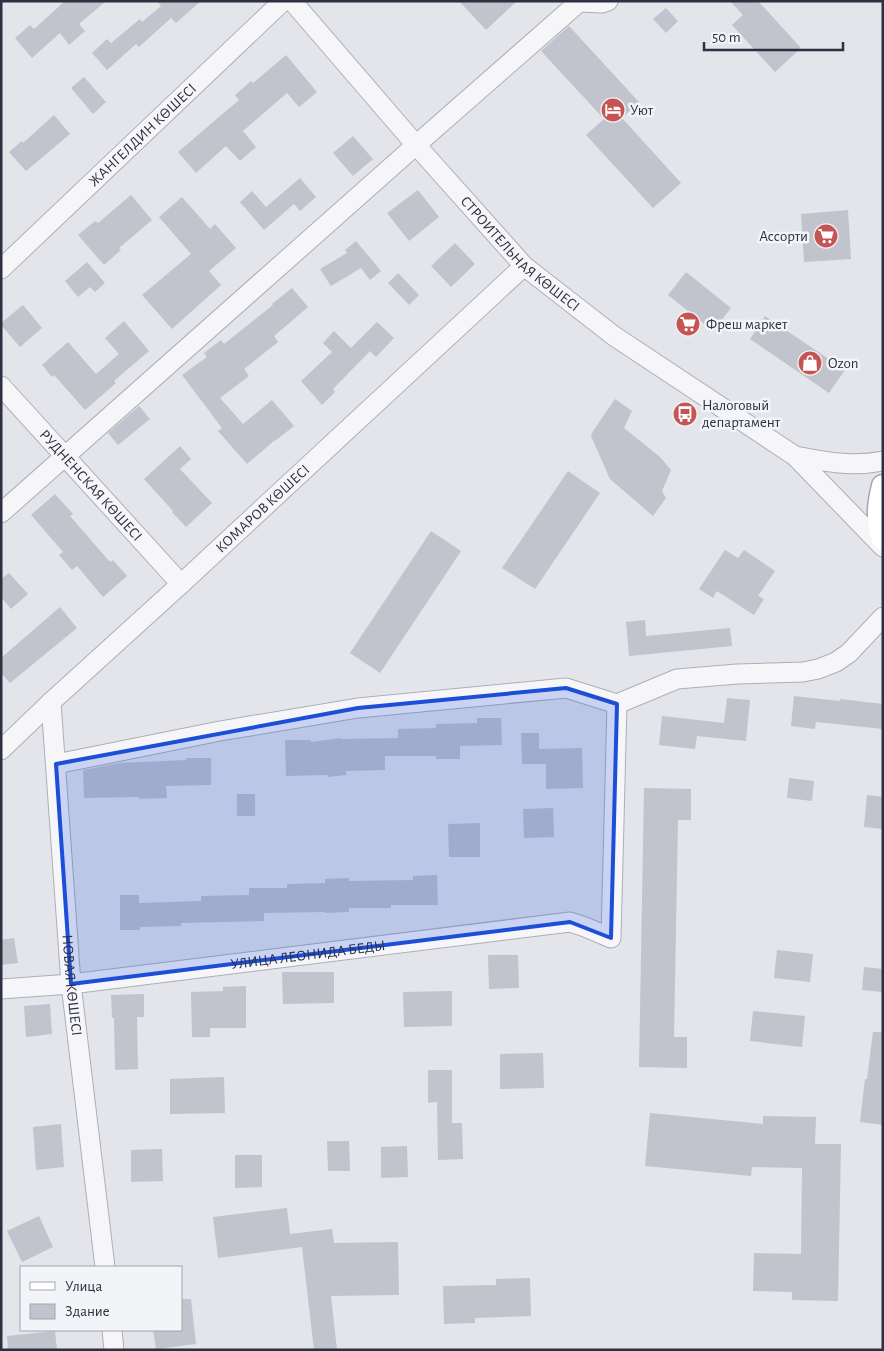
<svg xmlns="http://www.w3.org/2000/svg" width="884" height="1351" font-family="'Alegreya Sans',sans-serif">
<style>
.building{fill:#c1c3cd}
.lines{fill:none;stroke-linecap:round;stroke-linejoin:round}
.minor-casing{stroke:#acafb7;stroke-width:21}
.major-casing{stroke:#a3a7b5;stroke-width:25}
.minor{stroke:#f6f6f9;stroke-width:19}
.major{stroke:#fff;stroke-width:22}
.marked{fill:#1d4ed8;fill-opacity:0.2;stroke:#1d4ed8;stroke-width:4;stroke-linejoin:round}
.labels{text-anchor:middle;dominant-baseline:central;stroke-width:5;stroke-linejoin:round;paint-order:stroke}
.poi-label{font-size:15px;fill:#2c3041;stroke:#f3f4f8;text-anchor:start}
.street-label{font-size:15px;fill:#2c3041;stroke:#f3f4f8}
</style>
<rect width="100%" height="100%" fill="#e3e5ea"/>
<path class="building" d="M65 1H106L79 24 85 31 69 45 60 33 32 58 15 38 30 25 34 29Z
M157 1H201L176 23 171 18 139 47 136 44 107 70 92 53 107 39 111 43 140 19 142 22 161 6Z
M459 1H517L486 30Z
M730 1H758L801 48 775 72 732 25 743 15Z
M666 8 678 21 666 33 653 19Z
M569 26 639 102 622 118 681 183 653 208 586 135 604 119 541 51Z
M286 55 317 92 299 107 287 93 243 131 256 147 240 161 226 146 196 173 178 152 239 100 235 95 251 81 253 83Z
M84 77 106 102 93 114 71 88Z
M54 115 70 134 26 171 9 152 22 141 23 143Z
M353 136 373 159 353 176 333 153Z
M300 178 316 197 300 211 294 204 264 230 240 202 252 191 266 207Z
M418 190 439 217 409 241 387 213Z
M131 195 152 220 119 248 121 250 104 265 78 235 95 221 98 223Z
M182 197 210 229 215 224 236 248 209 271 221 285 172 329 142 295 191 254 159 217Z
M848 210 851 259 804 262 801 214Z
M356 241 381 271 370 280 361 268 331 286 320 269 347 253 345 250Z
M455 243 475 264 451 287 431 266Z
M87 262 105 283 95 292 90 287 78 297 65 281Z
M686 272 731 308 713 331 668 295Z
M398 273 419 295 409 305 388 283Z
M292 288 308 307 274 336 278 342 244 369 249 376 220 398 243 424 272 400 294 426 275 441V440L247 464 218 431 222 428 182 375 207 357 204 353 221 340 224 344 273 305 272 304Z
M23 305 42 328 20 347 1 325V323Z
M765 316 845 370 829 393 750 339Z
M124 321 149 351 114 381 116 383 85 410 54 375 52 377 42 365 68 342 96 374 119 354 105 338Z
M377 322 394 338 376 357 370 351 333 389 335 392 322 405 301 381 332 352 323 343 334 331 351 348Z
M615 399 632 411 624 428 660 457 671 470 662 491 666 498 653 516 610 479 591 436 593 433 591 434Z
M139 406 150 419 118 445 108 433Z
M180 446 191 459 180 469 212 503 186 527 172 512 173 511 144 479Z
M568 471 600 493 535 589 502 568Z
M55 494 73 514 70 516 110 562 113 560 127 576 103 597 77 566 72 570 59 555 63 552 31 515Z
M431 531 461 551 380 673 350 653Z
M725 550 738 558 744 550 775 571 758 596 764 599 754 615 717 591 713 598 699 589Z
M9 573 28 594 11 609 1 597V579Z
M60 607 77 628 10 683 1 673V658Z
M645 620 646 636 730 628 732 646 629 656 626 622Z
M794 696 840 701V699L883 704V729L816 722 815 729 791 726Z
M727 698 750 700 746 741 697 736 695 749 659 745 662 716 724 723Z
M477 718H501L502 745 460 746V759H436V756H385V770L346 771V775L328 777V775L286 776 285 740H311V742L341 738V739L398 738V729L436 728V724L477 723Z
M521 733H539V749L582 748 583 788 546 789V764H522Z
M186 758H211V785L166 786 167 798 139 799V797L84 798 83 770 119 763 186 760Z
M789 778 814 781 812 801 787 798Z
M644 788 691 789V820H678L674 1037H687V1068L639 1067Z
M237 794H255V816H237Z
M867 795 883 797V829L864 827Z
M553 808 554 837 524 838 523 809Z
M480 823V857H449L448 824Z
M437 875 438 905H391V908H349V912L325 913V912L264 913V921L181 923V926L140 927V930H120V895H139V903L201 901V896L249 895V888H287V884L325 883V879L349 878V881L413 880V876Z
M14 938 18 963 1 965V940Z
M777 950 813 954 810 982 774 978Z
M488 955H518L519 988 489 989Z
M864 967 883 969V992L862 990Z
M282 972H334V1003L283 1004Z
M246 986V1028H210V1037H192L191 992 223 991V987Z
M452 991V1026L404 1027 403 992Z
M144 994V1017H137L138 1069 115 1070 114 1018H112L111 995Z
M50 1004 52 1034 26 1037 24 1006Z
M753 1011 805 1016 802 1047 750 1041Z
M873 1032H883V1125L860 1122 865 1079H867Z
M543 1053 544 1088 500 1089V1054Z
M428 1070H452V1123H462L463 1159 438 1160 437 1102 428 1103Z
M224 1077 225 1113 170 1114V1079Z
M650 1113 763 1124V1116L816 1117 815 1144H841L838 1301 792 1300V1292L753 1291 754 1253 801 1254 802 1168 752 1167 751 1176 645 1166Z
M61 1124 64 1167 36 1170 33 1127Z
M327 1141H349L350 1171H328Z
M407 1146 408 1177 381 1178V1147Z
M162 1149 163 1181 131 1182V1150Z
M235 1155H262V1187L235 1188Z
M287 1208 290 1234 332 1229 334 1243 398 1242 399 1295 331 1296 337 1350H314L302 1247 218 1258 213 1217Z
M39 1216 53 1247 22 1262 7 1231Z
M530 1278 531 1316 475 1318V1323L444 1324 443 1286 496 1285V1279Z
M181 1299H191L196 1344 156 1349 153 1330H181Z
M55 1331 57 1350H8L7 1336Z"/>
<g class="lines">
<defs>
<g id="minor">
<path id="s1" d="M292 1 416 145 524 266 614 336 795 456 883 547"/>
<path id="s2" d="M1 269 283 1"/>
<path id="s3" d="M1 386 181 584"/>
<path d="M795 456C826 462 852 467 883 461"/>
<path d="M1 513 416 145 579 2 602 3 608 1"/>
<path id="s4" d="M51 702 71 984 105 1267"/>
<path id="s5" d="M1 750 51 702 181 584 524 266"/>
<path d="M56 764 220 731 358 708 566 688 617 704 677 679 737 674 803 672 818 669 836 662 849 653 883 617"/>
<path id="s6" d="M1 989 71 984 570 922 585 927 611 938 617 704"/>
<path d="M112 1330 114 1350"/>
</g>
<path id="major" d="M883 486C878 506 877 520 883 539"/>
</defs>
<use href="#minor" class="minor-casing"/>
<use href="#major" class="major-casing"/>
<use href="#minor" class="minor"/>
<use href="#major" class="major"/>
</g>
<path class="marked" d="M566 688 617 704 611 938 570 922 71 984 56 764 358 708Z"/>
<defs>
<symbol id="hotel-disc" viewBox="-11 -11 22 22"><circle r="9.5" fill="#c45553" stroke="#f3f4f8"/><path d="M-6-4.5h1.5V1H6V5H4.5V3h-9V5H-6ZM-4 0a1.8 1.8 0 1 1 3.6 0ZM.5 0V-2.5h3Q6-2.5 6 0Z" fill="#fff"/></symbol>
<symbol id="supermarket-disc" viewBox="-11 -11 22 22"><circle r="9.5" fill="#c45553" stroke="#f3f4f8"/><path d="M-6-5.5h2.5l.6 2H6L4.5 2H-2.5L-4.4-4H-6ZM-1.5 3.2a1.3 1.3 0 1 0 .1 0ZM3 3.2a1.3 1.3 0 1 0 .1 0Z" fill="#fff"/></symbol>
<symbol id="shop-disc" viewBox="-11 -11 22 22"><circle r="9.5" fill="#c45553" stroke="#f3f4f8"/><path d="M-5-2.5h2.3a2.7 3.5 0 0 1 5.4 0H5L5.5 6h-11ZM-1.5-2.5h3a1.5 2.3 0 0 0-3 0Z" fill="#fff"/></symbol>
<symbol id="bus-disc" viewBox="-11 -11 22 22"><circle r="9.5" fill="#c45553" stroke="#f3f4f8"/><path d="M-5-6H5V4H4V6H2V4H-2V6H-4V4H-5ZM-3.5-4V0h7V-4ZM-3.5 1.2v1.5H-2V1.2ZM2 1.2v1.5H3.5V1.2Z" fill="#fff"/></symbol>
</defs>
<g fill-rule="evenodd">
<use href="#hotel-disc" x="599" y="96" width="28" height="28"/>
<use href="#supermarket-disc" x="812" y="222" width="28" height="28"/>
<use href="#supermarket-disc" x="674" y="310" width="28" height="28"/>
<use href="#shop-disc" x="796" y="349" width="28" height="28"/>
<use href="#bus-disc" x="671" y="400" width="28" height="28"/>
</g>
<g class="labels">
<g class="poi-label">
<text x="630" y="110">Уют</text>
<text x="808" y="236" text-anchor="end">Ассорти</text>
<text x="706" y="324">Фреш маркет</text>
<text x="828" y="363">Ozon</text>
<text x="702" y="405">Налоговый<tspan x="702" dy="17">департамент</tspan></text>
</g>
<g class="street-label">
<text stroke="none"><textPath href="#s2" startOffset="195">ЖАНГЕЛДИН КӨШЕСІ</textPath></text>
<text stroke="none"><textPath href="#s1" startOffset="341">СТРОИТЕЛЬНАЯ КӨШЕСІ</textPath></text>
<text stroke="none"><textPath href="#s3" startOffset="134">РУДНЕНСКАЯ КӨШЕСІ</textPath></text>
<text stroke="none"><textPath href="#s5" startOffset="356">КОМАРОВ КӨШЕСІ</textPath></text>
<text stroke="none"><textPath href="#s6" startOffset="309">УЛИЦА ЛЕОНИДА БЕДЫ</textPath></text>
<text stroke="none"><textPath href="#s4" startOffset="284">НОВАЯ КӨШЕСІ</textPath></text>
</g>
</g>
<rect width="884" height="1351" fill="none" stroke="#2c3041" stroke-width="5"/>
<rect x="20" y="1266" width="162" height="65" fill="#f3f4f8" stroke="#a3a6af"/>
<rect x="30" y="1282" width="25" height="8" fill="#ffffff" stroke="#a3a6af"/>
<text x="65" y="1291" font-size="15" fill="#2c3041">Улица</text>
<rect x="30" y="1304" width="25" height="15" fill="#c1c3cd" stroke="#a3a6af"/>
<text x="65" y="1316" font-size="15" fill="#2c3041">Здание</text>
<path d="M704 42v8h139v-8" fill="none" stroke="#2c3041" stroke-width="2.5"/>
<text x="712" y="42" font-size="15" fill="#2c3041" stroke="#f3f4f8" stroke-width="4" paint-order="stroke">50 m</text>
</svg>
